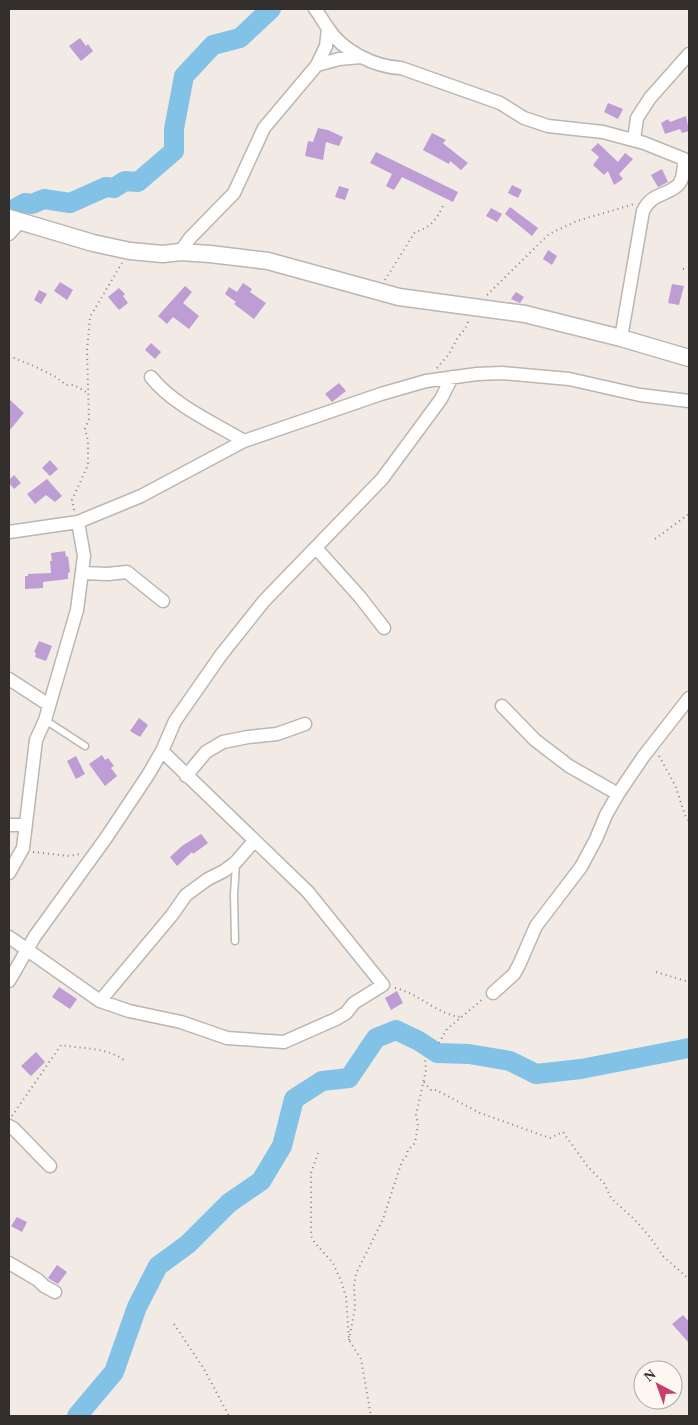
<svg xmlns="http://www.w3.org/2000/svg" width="698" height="1425" font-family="Georgia,serif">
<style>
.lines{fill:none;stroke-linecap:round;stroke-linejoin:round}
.river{stroke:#83c2e7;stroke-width:20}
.building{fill:#bd9dd3}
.service-casing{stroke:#bdb5af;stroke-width:9}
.minor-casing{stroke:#bdb5af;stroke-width:15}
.tertiary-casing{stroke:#bdb5af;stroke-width:19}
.path{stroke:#898480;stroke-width:2;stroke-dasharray:1 4;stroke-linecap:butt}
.service{stroke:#fff;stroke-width:6}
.minor{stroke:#fff;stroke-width:12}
.tertiary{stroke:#fff;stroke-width:16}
</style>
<rect width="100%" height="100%" fill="#f2eae4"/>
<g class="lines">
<path class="river" d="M11 211 25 203 32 204 44 199 70 203 106 187 114 188 125 181 138 182 174 151V129L184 76 213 45 240 38 271 9
M77 1416 114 1372 137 1307 158 1266 188 1244 229 1203 261 1181 282 1146 294 1099 322 1081 349 1078 376 1038 396 1030 419 1041 437 1053 469 1054 510 1061 536 1074 581 1069 689 1048"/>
</g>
<path class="building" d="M80 38 86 46 88 44 93 51 81 61 69 46Z
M608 103 623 109 618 119 604 112Z
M686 116 689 131 682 133 680 129 665 134 661 123 668 119 670 122Z
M318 128 328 130 343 137 339 146 326 142 323 160 305 156 308 141 313 142Z
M432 133 446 140 443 143 445 145 468 163 461 170 450 161 449 164 423 150Z
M598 143 618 162 625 153 633 159 619 174 623 179 614 185 608 171 604 175 593 165 599 157 591 150Z
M376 152 458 192 453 202 402 177 394 190 386 186 392 174 370 163Z
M662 169 668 182 658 187 651 175Z
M512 185 522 190 518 198 508 193Z
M339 186 349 189 345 200 335 197Z
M510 207 538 228 532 236 505 214Z
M491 208 502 214 497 222 486 216Z
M548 250 557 256 552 265 543 259Z
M60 282 73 290 67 300 54 291Z
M243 283 252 289 250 292 266 303 254 319 234 304 236 302 225 294 229 287 237 292Z
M672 284 684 286 679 305 668 303Z
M185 286 192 292 183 303 199 316 189 329 173 317 167 324 158 316Z
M119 288 125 294 123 296 128 303 119 310 108 297Z
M39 290 47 294 41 304 34 300Z
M516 292 524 297 520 303 511 299Z
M151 343 161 352 155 359 145 350Z
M339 383 346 391 332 402 325 394Z
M9 399 24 413 9 431Z
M50 460 58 469 50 476 42 468Z
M14 475 21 483 14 489 9 483V480Z
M47 479 62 496 55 502 46 495 35 504 27 494Z
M65 551 66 557 68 556 70 572 68 573V579L43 582V588L25 589V576H28V574L51 573 50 561H52L51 553Z
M39 641 52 646 46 661 35 657 36 653 34 652Z
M139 718 148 725 140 737 130 731Z
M102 755 105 760 108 758 114 766 111 768 117 776 105 786 89 764Z
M76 756 85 774 76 779 67 761Z
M201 834 208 843 193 854 192 852 177 866 170 857 182 846Z
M59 987 77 999 70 1009 52 997Z
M397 991 403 1003 391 1010 385 998Z
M36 1052 45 1062 31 1076 21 1066Z
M17 1217 27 1222 22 1232 11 1226Z
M57 1265 67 1272 58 1284 48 1278Z
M683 1315 689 1322V1343L672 1324Z"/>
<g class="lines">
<defs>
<path id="service" d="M45 720 85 746
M235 941 234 895 236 863"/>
<path id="minor" d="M315 9C320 15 323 22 328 28 342 51 375 67 401 68L500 103 524 118 548 126 603 132 644 143 689 161
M317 65 339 59 361 57
M634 140 637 118 650 98 689 54
M9 234 20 222
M180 252 190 238 234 193 264 128 317 65 326 46 328 29
M621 338 643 211C652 192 668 196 679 184 684 177 684 168 684 160
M151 377C173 405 214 423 244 441
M9 532 78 522 141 496 244 441 381 394 426 381 477 374 502 373 569 379 640 395 689 401
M316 548 360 597 384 628
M82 573 108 574 127 572 163 601
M9 679 49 705
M502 706 535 740 569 766 618 794
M186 776 206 752 223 742 248 737 277 734 305 724
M9 825H26
M9 873 23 848 36 740 45 720 77 610 84 556 78 522
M9 937 100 1001 129 1011 181 1022 227 1038 284 1042 336 1019 346 1013 354 1003 383 985 308 892 162 751
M9 981 35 936 106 838 148 775 162 751 175 721 221 655 264 601 382 479 441 399 452 377
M493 993 514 974 519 965 536 926 581 867 596 839 606 815 618 794 643 757 689 698
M100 1001 172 915 186 895 208 879 224 871 236 862 254 841
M9 1126 14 1129 50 1166
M9 1263 38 1280 44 1286 55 1292"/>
<path id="tertiary" d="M9 218 93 243 130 251 163 254 180 252 210 254 268 261 399 297 525 314 621 338 689 358"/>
</defs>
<use href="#service" class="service-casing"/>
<use href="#minor" class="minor-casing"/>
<use href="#tertiary" class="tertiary-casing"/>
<path class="path" d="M683 269 689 268
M385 280 415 232C430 228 436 220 443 206
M487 295 549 234 577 221 634 204
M9 356 34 366 56 377 66 385H74L88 393
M437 368 449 354 458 337 465 329 469 320
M74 510 72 500 88 465V441L85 429 89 419 87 351 90 317 122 263
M655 539 689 514
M659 756 675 785 685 815 689 821
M33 852 69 856 80 854
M656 972 689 982
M395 988C418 993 437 1014 460 1017
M439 1043 447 1029 483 999
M424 1082 432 1091 436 1090 480 1113 550 1138 563 1132 588 1167 604 1183 611 1198 635 1220 650 1237 663 1256 689 1279
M12 1116 61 1045C82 1049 106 1047 124 1060
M318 1153 311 1173V1236L315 1243 333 1263 341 1281 346 1297 349 1340 361 1359 371 1416
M174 1324 204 1369 229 1416
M349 1340 355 1308 354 1285 356 1274 383 1219 402 1161 406 1157 408 1150 415 1143 418 1124 416 1115 426 1070 425 1059"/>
<use href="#service" class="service"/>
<use href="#minor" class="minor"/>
<use href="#tertiary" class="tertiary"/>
</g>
<rect width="698" height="1425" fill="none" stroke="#322f2d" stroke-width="20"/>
<g transform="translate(658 1385) rotate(319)"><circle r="24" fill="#fef8f2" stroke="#aca8a3"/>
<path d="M0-4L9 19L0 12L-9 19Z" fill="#ca3e6e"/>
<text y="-8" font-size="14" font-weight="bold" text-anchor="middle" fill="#322f2d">N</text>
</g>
</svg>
